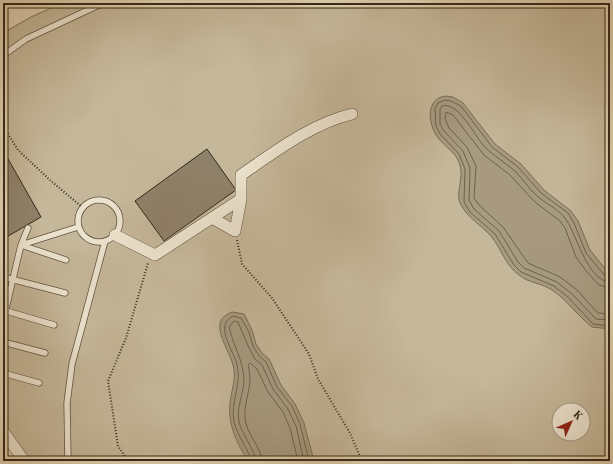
<svg xmlns="http://www.w3.org/2000/svg" width="613" height="464" font-family="'Old Standard TT',serif">
<style>
.green{fill:#c5b799;stroke:#7d7059;fill-rule:evenodd}
.water{fill:#a79a7f;stroke:#796c56}
.lines{fill:none;stroke-linecap:round;stroke-linejoin:round}
.shore{stroke:#6e614c;stroke-width:1}
.building{fill:#8f8169;stroke:#352819}
.lane-casing{stroke:#605340;stroke-width:7}
.street-casing{stroke:#605340;stroke-width:12}
.path{stroke:#352819;stroke-width:2;stroke-dasharray:1 2;stroke-linecap:butt}
.lane{stroke:#ece3ce;stroke-width:5.5}
.street{stroke:#ece3ce;stroke-width:11}
</style>
<rect width="100%" height="100%" fill="#e2d4b3"/>
<filter id="stains"><feTurbulence type="fractalNoise" baseFrequency=".005" numOctaves="4"/><feColorMatrix values="0 0 0 0 .2 0 0 0 0 .09 0 0 0 0 .02 0 0 0 .5 -.17"/></filter>
<radialGradient id="worn" r=".72"><stop offset=".6" stop-color="#630" stop-opacity="0"/><stop offset="1" stop-color="#630" stop-opacity=".3"/></radialGradient>
<path class="green" d="M62 3H610V461H30L3 422V33L31 17ZM559 410H583V434H559Z"/>
<path class="water" d="M445 96 453 97 463 103 495 144 521 164 544 190 571 211 578 221 590 250 610 275V329L592 327C578 316 567 300 552 290 542 283 528 283 519 275 505 265 501 248 491 236 481 225 468 218 461 205 453 192 469 174 455 155 449 148 441 143 436 135 428 122 426 99 445 96Z
M232 312 244 314 252 330 256 344 262 353 269 359 281 385 295 404 304 423 314 461H248C237 443 228 426 230 404 231 390 237 379 233 365 230 352 218 337 220 324 221 317 226 315 232 312Z"/>
<g class="lines">
<path class="shore" d="M610 277 605 276 586 253 574 223 568 213 541 193 518 167 492 147 461 106 451 101 445 100 438 103 435 109 436 126 440 134 459 154 465 169 464 202 470 212 495 234 514 265 521 272 554 286 568 297 593 324 610 326
M610 282C586 281 576 230 564 217 557 208 546 204 537 196 529 189 523 179 515 171 505 162 493 156 484 146 475 136 458 101 442 106L440 110V124L444 131 463 151 470 168 469 200 474 209 499 231 518 262 524 268 557 282 572 294 596 319 610 320
M610 288 599 285 587 272 576 257 565 228 560 221 535 202 510 175 484 155 453 115 446 112 445 118 449 128 467 147 476 166 474 198 479 205 503 227 528 263 560 277 576 289 598 313 610 314
M251 461C250 452 237 435 234 422 230 403 242 384 237 364 233 350 214 325 233 316L241 318 249 332 253 346 259 356 266 362 277 387 292 406 300 424 309 461
M256 461C255 451 242 434 239 422 236 407 244 394 244 379 243 360 233 345 229 327L234 321 238 322 249 348 255 359 262 365 273 389 288 409 296 426 304 461
M262 461C261 446 246 434 245 418 244 405 249 393 250 381 250 376 249 370 248 365L250 363 257 369 268 392 283 412 290 428 298 461"/>
</g>
<path class="building" d="M207 149 236 190 164 241 135 201Z
M3 150 41 217 3 239Z"/>
<g class="lines">
<defs>
<path id="lane" d="M5 54 26 39 103 3
M78 221a21 21 0 1 1 42 0a21 21 0 1 1-42 0Z
M28 228 21 245 66 260
M3 277 65 293
M3 310 54 325
M3 321 21 245 78 227
M3 342 45 353
M3 373 39 383
M68 461 67 403 72 364 105 241"/>
<path id="street" d="M212 218 235 231 241 199
M115 235 155 255 241 199V175C276 151 311 124 352 114
M3 431 24 461"/>
</defs>
<use href="#lane" class="lane-casing"/>
<use href="#street" class="street-casing"/>
<path class="path" d="M3 126 18 150 51 181 82 207
M237 240 242 264 272 298 309 354 318 379 350 433 362 461
M128 461 118 446 108 381 126 338 148 263"/>
<use href="#lane" class="lane"/>
<use href="#street" class="street"/>
</g>
<rect width="613" height="464" fill="none" stroke="#e2d4b3" stroke-width="16"/>
<rect x="4" y="4" width="605" height="456" fill="none" stroke="#352819" stroke-width="2"/>
<rect x="8" y="8" width="597" height="448" fill="none" stroke="#352819"/>
<g transform="translate(571 422) rotate(45)"><circle r="19" fill="#ece3ce" stroke="#a39886"/>
<path d="M0-3L7 15L0 10L-7 15Z" fill="#8f2418"/>
<text y="-6" font-size="11" font-weight="bold" text-anchor="middle" fill="#352819">K</text>
</g>
<rect width="100%" height="100%" filter="url(#stains)"/>
<rect width="100%" height="100%" fill="url(#worn)"/>
</svg>
